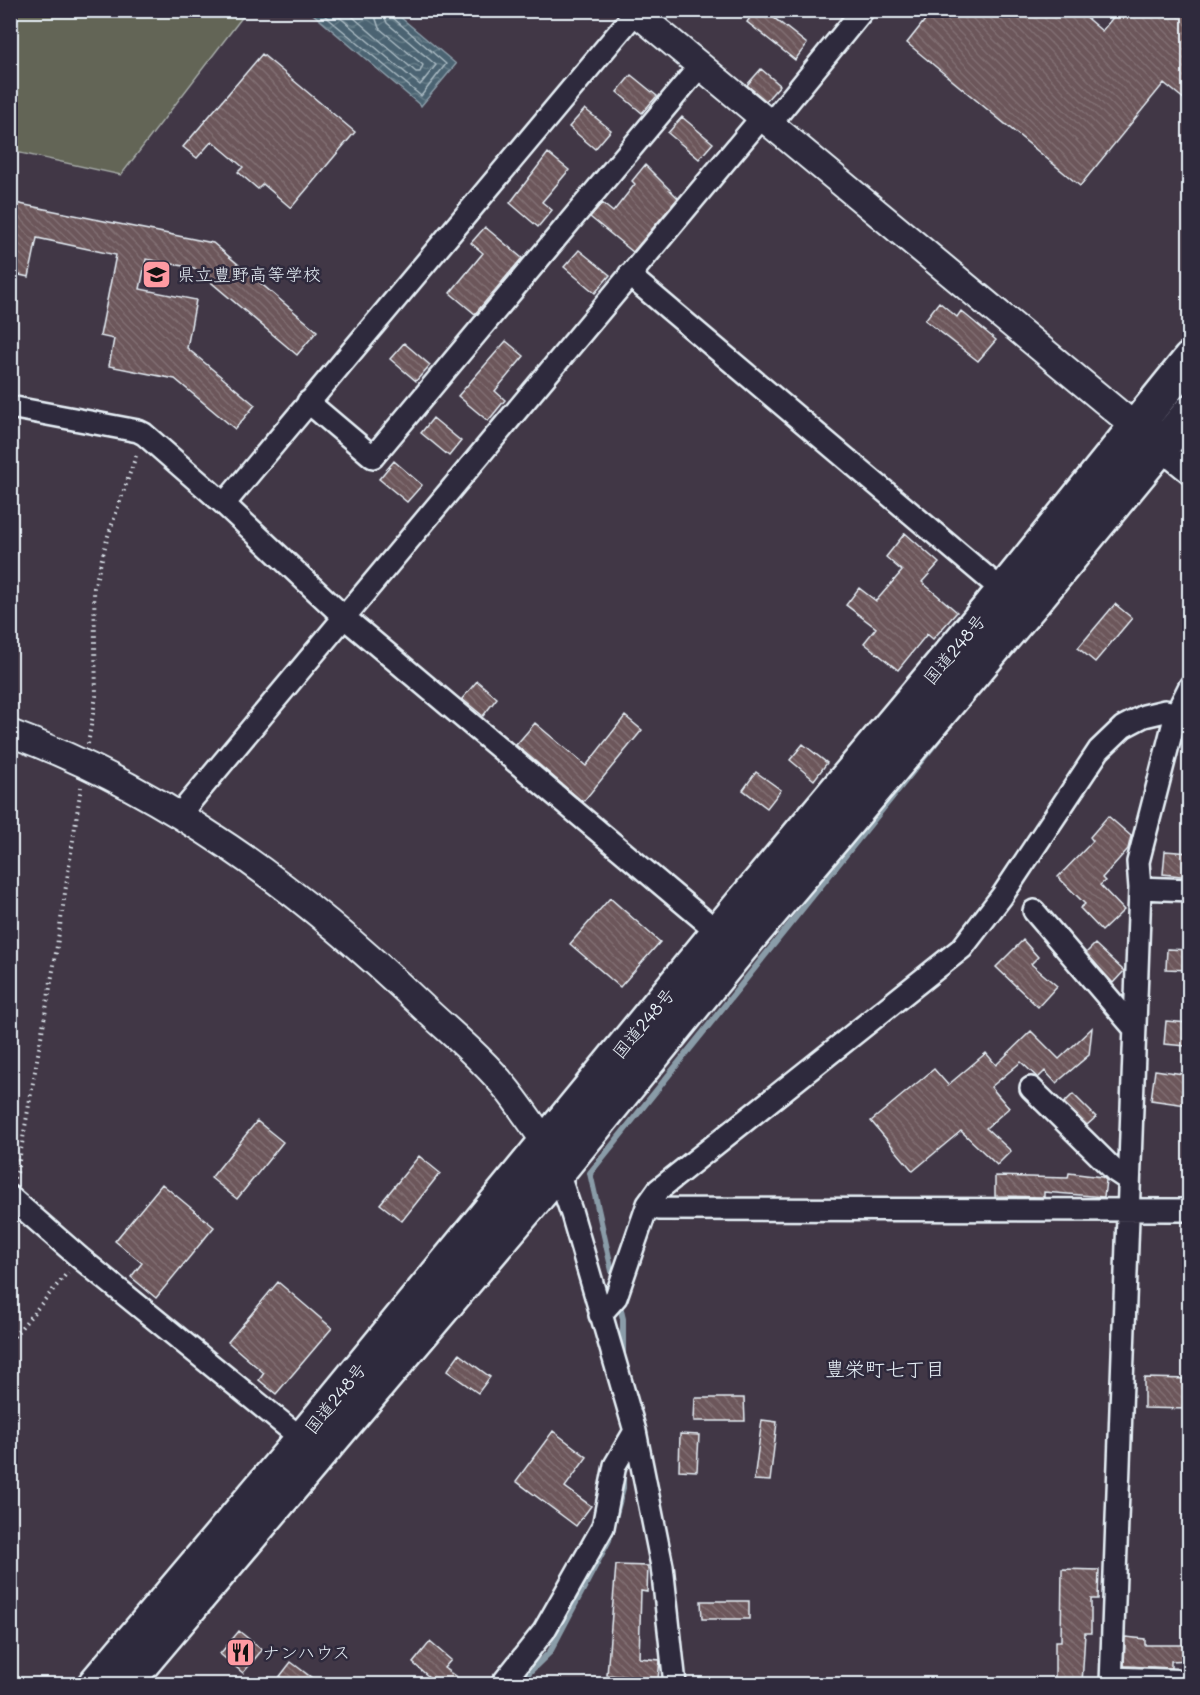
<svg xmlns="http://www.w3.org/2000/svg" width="1200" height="1695" font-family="Mali,'Klee One',sans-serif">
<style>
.green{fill:#636557;stroke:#a6aba8;stroke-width:1.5}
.water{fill:url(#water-waves);stroke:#8a9ca8;stroke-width:1.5}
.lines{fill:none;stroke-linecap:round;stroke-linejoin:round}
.shore{stroke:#a9b9c2;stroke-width:1.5}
.stream{stroke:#8a9ca8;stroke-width:6}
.building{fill:url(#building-back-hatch);stroke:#e8f1f8;stroke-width:1.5}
.minor-casing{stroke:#e8f1f8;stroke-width:26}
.tertiary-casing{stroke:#e8f1f8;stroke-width:30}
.trunk-casing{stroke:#e8f1f8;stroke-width:38}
.path{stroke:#e8f1f8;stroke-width:4;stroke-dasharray:1.5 4.5;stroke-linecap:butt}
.minor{stroke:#2f2a3d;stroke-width:21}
.tertiary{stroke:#2f2a3d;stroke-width:26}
.trunk{stroke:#2f2a3d;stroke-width:33}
.labels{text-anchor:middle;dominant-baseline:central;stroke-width:5;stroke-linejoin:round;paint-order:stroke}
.poi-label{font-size:18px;fill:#e8f1f8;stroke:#2f2a3d;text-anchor:start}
.street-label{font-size:18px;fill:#e8f1f8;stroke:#2f2a3d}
.neighbourhood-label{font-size:20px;fill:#e8f1f8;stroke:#2f2a3d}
</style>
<defs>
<pattern id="water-waves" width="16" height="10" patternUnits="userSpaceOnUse" patternTransform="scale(1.5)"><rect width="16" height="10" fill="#4b6472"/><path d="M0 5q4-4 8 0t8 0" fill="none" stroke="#657b87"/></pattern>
<pattern id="building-back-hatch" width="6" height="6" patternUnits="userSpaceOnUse" patternTransform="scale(1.5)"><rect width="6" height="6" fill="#6c565a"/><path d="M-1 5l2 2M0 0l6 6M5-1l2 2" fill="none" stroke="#816f72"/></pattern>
</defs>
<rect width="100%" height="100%" fill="#413746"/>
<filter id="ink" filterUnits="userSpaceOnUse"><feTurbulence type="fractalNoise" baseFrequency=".0167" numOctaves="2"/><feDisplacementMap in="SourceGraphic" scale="12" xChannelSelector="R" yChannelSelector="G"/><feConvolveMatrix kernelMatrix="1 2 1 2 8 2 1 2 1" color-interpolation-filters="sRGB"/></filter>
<g filter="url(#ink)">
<path class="green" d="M11 10H247V11L121 175 11 151Z"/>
<path class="water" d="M314 10 393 11 456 64 421 106 312 13Z"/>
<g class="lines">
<path class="shore" d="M318 10 421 96 446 64 392 17 390 10
M331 10 420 85 436 65 387 23 382 10
M345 10 416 72H420L423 65 379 28 373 10"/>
<path class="stream" d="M1178 452 1190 439
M614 1280 590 1173 943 734
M619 1302 623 1319V1357
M615 1518 623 1488V1473
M517 1684 550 1652 609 1540 612 1528"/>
</g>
<path class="building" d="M755 10H764L807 44 795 60 747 22Z
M933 10H1077L1102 31 1119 10H1190V104L1164 83 1080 186 907 43Z
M262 54 355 132 291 208 263 184 258 189 238 172 243 167 212 141 197 158 183 147Z
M761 69 780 85 766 101 747 85Z
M631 75 657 96 642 113 617 92Z
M585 109 611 130 595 149 569 127Z
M682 117 713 143 699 159 668 133Z
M548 153 569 170 542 202 552 210 538 227 510 203Z
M645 165 678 198 633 252 590 217 602 203 613 212 635 184 632 181Z
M15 203 213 243 317 331 297 355 194 268 146 259 140 289 196 300 187 348 255 405 235 429 175 379 109 366 114 339 100 336 116 255 37 238 29 277 10 273V214H13Z
M485 227 522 258 475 314 450 293 483 253 471 243Z
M579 250 610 275 595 293 564 267Z
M939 302 957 317 961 311 996 340 978 361 925 320Z
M506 341 524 356 495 391 505 400 488 421 458 396Z
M404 343 430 365 416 381 390 359Z
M433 418 461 441 449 456 421 433Z
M394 461 422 485 407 502 379 479Z
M905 533 939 563 922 582 957 612 933 639 927 634 898 670 864 643 876 628 846 605 859 588 876 601 902 571 886 557Z
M1115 604 1132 618 1095 662 1078 648Z
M477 681 497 698 483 716 462 699Z
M625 716 642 730 583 802 516 745 535 723 586 766Z
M803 744 827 763 814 780 790 760Z
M756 772 781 790 767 808 743 790Z
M1108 816 1131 836 1128 849 1102 878 1105 881 1100 885 1124 910 1102 931 1080 908 1085 904 1058 877 1093 841 1090 837Z
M1165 851 1190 853V877L1163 874Z
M610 898 660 942 620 987 570 944Z
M1023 940 1038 957 1031 964 1057 986 1038 1007 996 967Z
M1095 944 1124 971 1113 983 1086 953Z
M1167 949 1190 950V970L1166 969Z
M1166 1021 1188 1023 1186 1046 1164 1044Z
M1092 1028 1089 1055 1056 1083 1045 1071 1038 1078 1021 1062 991 1087 1009 1108 986 1128 1011 1151 997 1165 961 1131 913 1171 871 1121 934 1069 948 1085 986 1053 996 1065 1031 1031 1059 1059Z
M1155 1070 1190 1075 1186 1105 1151 1100Z
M1073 1094 1096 1117 1087 1125 1064 1103Z
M257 1121 283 1142 237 1199 211 1178Z
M419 1156 440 1173 402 1221 380 1204Z
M1069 1173 1102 1177 1106 1180 1104 1197 1044 1192V1197L995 1196V1176L1068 1178Z
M162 1184 214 1227 156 1298 131 1277 142 1263 115 1241Z
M278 1282 332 1328 276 1394 259 1380 264 1373 228 1342Z
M459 1354 490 1377 478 1393 447 1371Z
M1144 1378 1190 1379V1409L1144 1408Z
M695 1398H744L745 1421H694Z
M762 1420 777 1422 770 1481 754 1480Z
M553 1431 587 1457 565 1487 591 1506 576 1526 516 1481Z
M680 1434 699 1435 697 1471 679 1470Z
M616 1565 648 1566 647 1592 641 1591 639 1658 660 1660 658 1679 607 1675Z
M1062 1569 1099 1570 1098 1599H1091V1633H1085L1082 1684H1055V1641H1061Z
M701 1601H749V1619H702Z
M239 1631 262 1650 243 1673 220 1654Z
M1125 1637 1145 1639V1645H1190V1660L1171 1661V1668L1124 1666Z
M430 1642 451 1660 444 1668 466 1684H437L413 1663Z
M291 1662 320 1684H274Z"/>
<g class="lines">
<defs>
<path id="minor" d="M770 124 863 10
M629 275 1003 591
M308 402 373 457 700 66
M10 407 138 431 144 434 224 504 345 618 718 932
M1159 448 1190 473
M224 504 635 13
M179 815 762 117
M1140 888 1190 890
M1034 911 1134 1028
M1031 1088 1115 1171 1127 1179
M555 1164 572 1214 635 1431 662 1566 675 1684
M10 1197 80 1258 302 1439
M648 1204 659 1209 1190 1210
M600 1315 616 1297 648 1204 658 1190 962 948 1002 896 1099 750 1123 727 1144 716 1165 711 1176 714
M1112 1678 1190 1681
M502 1684 544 1631 603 1527 615 1465 635 1431
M1111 1684 1140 888 1138 862 1176 714 1190 686"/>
<path id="tertiary" d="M633 10 1150 439
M10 733C166 790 301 890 420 1004 448 1031 481 1057 505 1087 519 1104 532 1124 545 1142"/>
<path id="trunk" d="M95 1684 302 1439 718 932 1003 591 1190 359
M125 1684 558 1172 743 945 1031 605 1190 412"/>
</defs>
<use href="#minor" class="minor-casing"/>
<use href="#tertiary" class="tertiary-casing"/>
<use href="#trunk" class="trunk-casing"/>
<path class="path" d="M88 744 96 696 94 588 108 536 137 453
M14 1178 17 1172 55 959 81 787
M10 1341 68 1272"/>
<use href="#minor" class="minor"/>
<use href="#tertiary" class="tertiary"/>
<use href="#trunk" class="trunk"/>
</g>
</g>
<defs>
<symbol id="school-square" viewBox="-11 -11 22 22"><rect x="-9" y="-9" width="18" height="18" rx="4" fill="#ff9aa2" stroke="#2f2a3d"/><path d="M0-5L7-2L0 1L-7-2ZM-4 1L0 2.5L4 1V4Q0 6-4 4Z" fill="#111"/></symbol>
<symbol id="restaurant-square" viewBox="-11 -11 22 22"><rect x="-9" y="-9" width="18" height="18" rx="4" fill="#ff9aa2" stroke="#2f2a3d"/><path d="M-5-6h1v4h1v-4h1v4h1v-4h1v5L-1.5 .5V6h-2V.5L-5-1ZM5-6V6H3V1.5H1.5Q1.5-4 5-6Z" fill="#111"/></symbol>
</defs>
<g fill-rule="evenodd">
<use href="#school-square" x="140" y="258" width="33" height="33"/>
<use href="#restaurant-square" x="224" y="1636" width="33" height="33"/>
</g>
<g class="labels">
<g class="poi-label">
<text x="177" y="274">県立豊野高等学校</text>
<text x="262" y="1652">ナンハウス</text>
</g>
<g class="street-label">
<text transform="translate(954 649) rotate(-50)">国道248号</text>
<text transform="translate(643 1023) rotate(-50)">国道248号</text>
<text transform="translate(335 1398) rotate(-51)">国道248号</text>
</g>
<g class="neighbourhood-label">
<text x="885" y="1368">豊栄町七丁目</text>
</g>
</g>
<rect width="1200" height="1695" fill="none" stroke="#2f2a3d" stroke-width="36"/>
<rect x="18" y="18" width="1164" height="1659" fill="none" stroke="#e8f1f8" stroke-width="2" filter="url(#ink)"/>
</svg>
